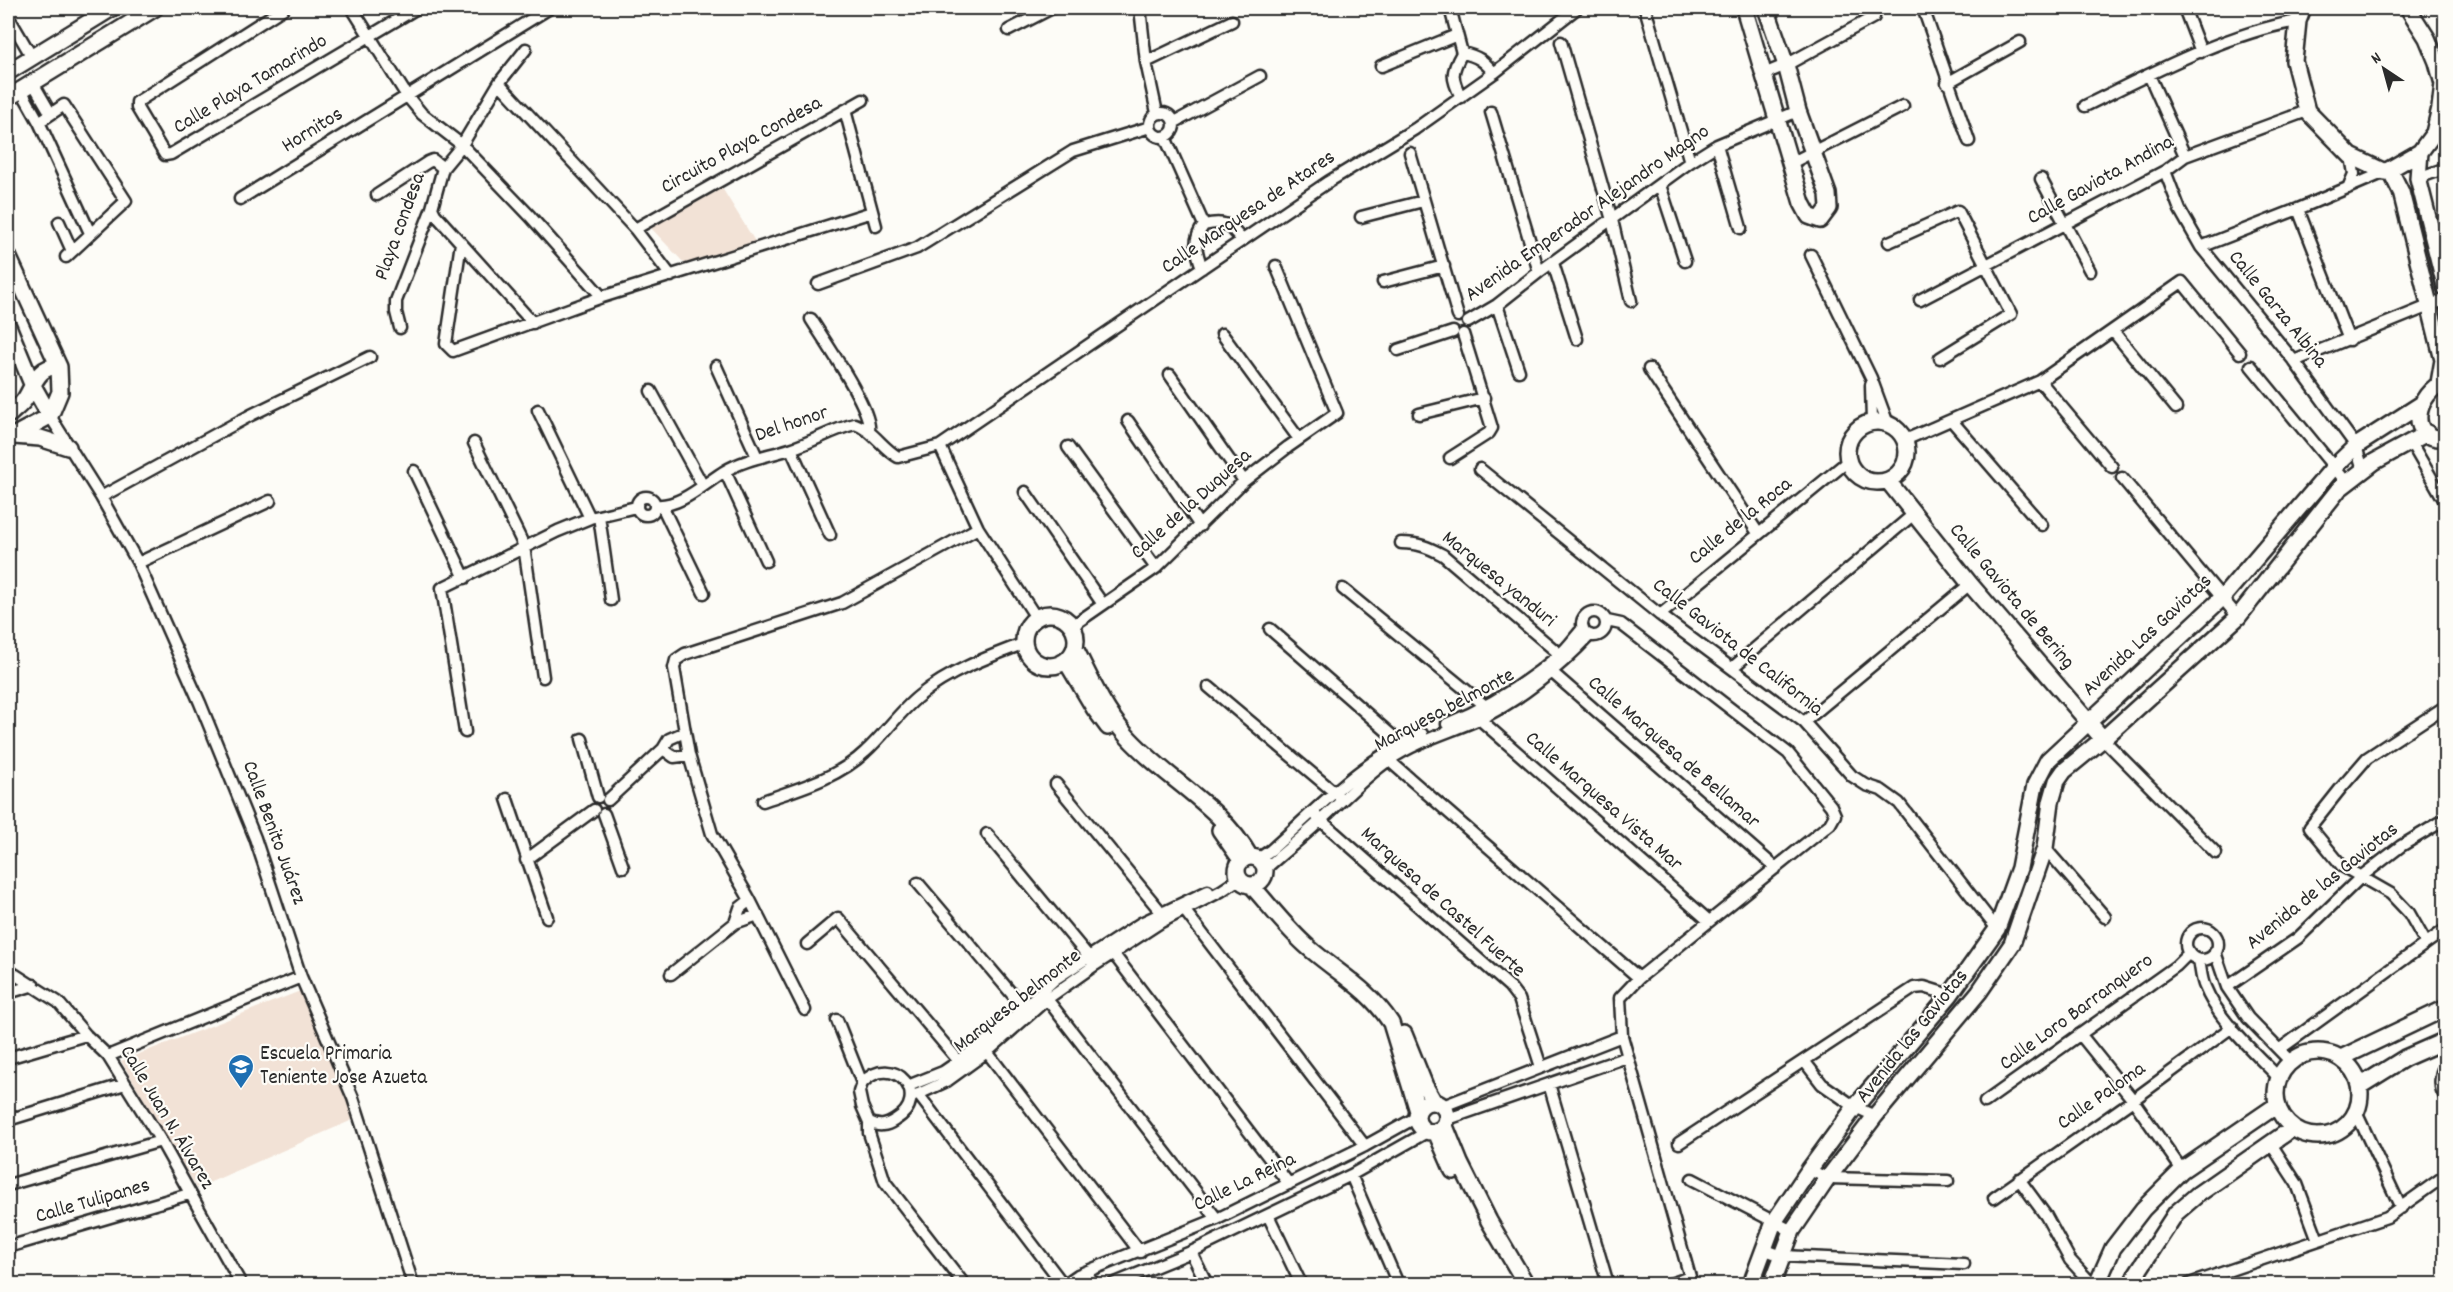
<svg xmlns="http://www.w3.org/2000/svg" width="2453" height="1292" font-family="Dekko,sans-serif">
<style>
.built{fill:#f2e2d6}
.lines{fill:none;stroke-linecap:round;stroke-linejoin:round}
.street-casing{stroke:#2b2b2b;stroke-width:15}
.secondary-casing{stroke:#2b2b2b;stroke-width:20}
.street{stroke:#fdfcf7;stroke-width:10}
.secondary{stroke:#fdfcf7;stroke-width:15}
.labels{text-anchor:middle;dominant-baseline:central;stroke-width:4.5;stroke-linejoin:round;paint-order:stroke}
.street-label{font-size:21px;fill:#2b2b2b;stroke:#fdfcf7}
.poi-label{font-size:21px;fill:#2b2b2b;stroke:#fdfcf7;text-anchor:start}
</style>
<rect width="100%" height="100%" fill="#fdfcf7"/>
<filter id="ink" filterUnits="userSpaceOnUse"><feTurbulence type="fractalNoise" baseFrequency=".0167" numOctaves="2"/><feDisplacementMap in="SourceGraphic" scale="12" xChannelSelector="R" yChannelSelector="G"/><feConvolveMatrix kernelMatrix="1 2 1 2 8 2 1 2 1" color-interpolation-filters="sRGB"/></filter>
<g filter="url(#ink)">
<path class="built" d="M722 188 756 243 685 264 651 228Z
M303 990 357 1118 197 1188 121 1061Z"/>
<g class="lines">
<defs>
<path id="street" d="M284 8 137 102V108L165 155 171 154 417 8
M352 8 407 96 422 114 462 145 530 216 602 297
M1140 8 1146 62 1157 113
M1450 8 1462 53
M1645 8 1690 162
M1923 8 1969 141
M2184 8 2201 52
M8 16 32 57
M1009 30 1052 8
M1561 42 1612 220 1631 301
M1462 53C1478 56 1484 61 1494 73
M1146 62 1232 21
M1381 66 1457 35
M1764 74 1786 65 1874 17
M2149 75 2185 156
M33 83 51 114
M499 83 635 229 671 276
M1947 83 2020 42
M21 90 39 122 90 233
M1461 97C1451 78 1451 72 1462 53
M2085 106C2150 74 2227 33 2298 21
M845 110 876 226
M1491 112 1539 272
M1150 125a12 12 0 1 1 24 0a12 12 0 1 1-24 0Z
M39 122 64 105 126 201 66 257
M1175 122 1260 76
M1165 137 1204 225
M1717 145 1741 228
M1410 153 1458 316
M1791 163 1903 106
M2165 171 2180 210 2201 247 2294 361 2356 446 2363 470
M2418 178 2446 168
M2041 179 2090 271
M1660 185 1685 261
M2348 188 2354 174 2351 156
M377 195 428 162 433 160 443 168
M240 199 548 9
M432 208 435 214 533 323
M2298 209 2349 340
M1361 217 1423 201
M59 222 72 251
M635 229 863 100
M1889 242 1958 211 2011 314 1940 358
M461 243 446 344 453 351 602 297 872 212
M2201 247 2298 209 2385 172
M1811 255 1871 378 1888 424
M1553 263 1577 339
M1202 268C1196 251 1192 240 1204 225 1225 220 1229 224 1242 240
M1383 282 1444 266
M818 284 917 248 1073 151 1150 127
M1920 300 2165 171 2185 156 2307 111
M1497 305 1519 371
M811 319C824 340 873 410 869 431
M1468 322 1497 305 1539 272 1690 162 1717 145 1798 111
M400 328 396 312V301L432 208 443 168 462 145 499 83 526 49
M2113 331 2176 408
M1222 334 1299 439
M1398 350 1453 332
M2294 361 2446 299
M716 366 757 457
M2251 366 2347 483
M1649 369 1758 533
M1170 375 1244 481
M2040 381 2112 467
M1871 385 1872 422
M651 391 703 486
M538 410 590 518
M1419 414 1484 398
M50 416 101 497 138 563 200 703 255 838 301 977 353 1098 413 1284
M1128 421 1200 526
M1952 421 2042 525
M1905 440 2040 381 2182 282 2240 353
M2410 441 2446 503
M474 443 524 546 543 677
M940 446 978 528 1037 619
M1068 447 1156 568
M791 449 830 535
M1450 458 1489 433 1492 428 1463 334
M1480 469 1660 615 1804 722 1852 776 1866 785 1881 790 1899 803 1997 929
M414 471 465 578
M725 471 766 561
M2122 478 2238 617
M1025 492 1102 603
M637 506a9 9 0 1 1 18 0a9 9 0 1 1-18 0Z
M101 497 251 415 370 357
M655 505C680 508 705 483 725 471 745 459 768 456 790 449 813 442 833 429 855 424 873 430 882 448 898 457L940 446 1328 182 1415 129 1494 73 1577 8
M662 506 704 593
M599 516 611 600
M1401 543C1418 543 1428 547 1443 555L1564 658
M138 563 270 501
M1343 589 1489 709
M1582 624a12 12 0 1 1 24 0a12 12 0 1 1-24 0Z
M1660 615 1848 461
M1607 621 1621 624 1788 753 1831 806 1835 815 1830 824 1639 978 1620 998 1622 1036 1692 1284
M1072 626 1156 568 1244 481 1288 447 1337 413 1276 266
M1270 629 1405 747
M1547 668 1776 868
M1732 668 1915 513
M1209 687 1340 797
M1476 716 1709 921
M1804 722 1970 584
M1447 724C1486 708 1526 683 1558 656 1568 648 1575 637 1583 628
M465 732 442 588 558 531 590 518 636 507
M582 739 598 797
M2103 739 2216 853
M663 749 674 757 689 755
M1385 757 1639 978
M1056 784 1166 918
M507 799 547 917
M608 800 663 749 669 739 685 732
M763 801C797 789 838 778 865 752 884 735 899 712 919 696 950 671 988 657 1025 643
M604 814 623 867
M1317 817 1509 986 1519 999 1541 1067
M987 834 1093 962
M2045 848 2105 917
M1258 859 1271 850C1318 808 1363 759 1422 734
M526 860 594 810
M1265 869C1284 852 1303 837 1321 820 1343 800 1364 777 1389 760 1417 741 1447 733 1477 720 1517 703 1560 667 1590 635
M918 883 1028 1013
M1185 911 1365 1146
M735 923 740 908 750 900
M2186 944a16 16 0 1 1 32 0a16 16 0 1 1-32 0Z
M2426 943 2409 913 2391 894 2342 866 2310 827 2341 788 2367 758 2446 706
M807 944 838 918 963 1066
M1109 948 1289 1184
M2215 952 2227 987 2248 1018 2291 1062
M2199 960C2201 969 2201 979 2205 987 2218 1020 2255 1053 2279 1078
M8 970 58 1002 86 1035 108 1056 161 1141 241 1284
M671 974 735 923 758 915
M2227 987 2298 938 2362 876 2401 846 2446 819
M8 993 34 985
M1047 999 1217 1219
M805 1010 750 900 712 834 689 755 674 668 676 660 685 654 842 603 978 528
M837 1020 862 1083 859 1092 862 1106 869 1122V1133L885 1182 964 1284
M2080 1034 2133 1100 2182 1170
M2280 1049 2446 929
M987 1052 1140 1252
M108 1056 301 977
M8 1058 86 1035
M1805 1062 1822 1084 1855 1107 1875 1116
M2445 1063C2441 1074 2437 1087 2446 1097
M862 1083C894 1050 933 1098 895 1120 886 1126 879 1127 869 1122
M1549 1084 1608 1284
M908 1086 943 1072 959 1061 994 1035 1055 979 1141 923 1208 891
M918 1094 1063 1284
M912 1097 947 1081 987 1052 1047 999 1095 965 1161 922 1221 891 1239 879
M1985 1102 2176 966 2189 953
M1443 1106 1622 1036
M2356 1112 2401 1208
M1448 1119 1627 1057
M8 1120 125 1084
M1679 1143 1914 988 1924 987 1950 995
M2271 1144 2297 1184 2318 1240
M1809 1170 1828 1178 1948 1181
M1351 1175 1398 1284
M1692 1179 1792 1231
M2019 1179 2046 1216 2070 1260 2092 1284
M8 1185 161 1141
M1994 1198 2133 1100 2232 1027
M1268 1215 1301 1284
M8 1247 189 1194
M1763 1249 1782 1256 1964 1264
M1191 1252 1207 1284
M1086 1272 1094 1284
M1065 1284 1078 1275 1217 1219 1365 1146 1417 1117
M1113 1284 1191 1252 1351 1175 1427 1132
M1670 1284 1690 1277
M2189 1284 2387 1217 2446 1175"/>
<path id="secondary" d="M1744 8 1802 203 1809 216 1820 220 1829 208 1828 194 1798 111 1786 65 1766 8
M2303 8 2298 21 2294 61 2307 111 2351 156 2385 172 2420 152 2434 133 2440 108 2443 84 2437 62 2427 38 2408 8
M8 72 112 8
M8 98 155 8
M2420 152 2418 178 2446 289
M2390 170 2401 192 2443 360 2439 383
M8 256 59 367 60 392 50 416
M8 326 32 384 50 416
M2446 381C2415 393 2405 441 2446 438
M10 414C15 409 21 405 25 399 34 385 38 365 59 367
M1847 452a30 30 0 1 1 60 0a30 30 0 1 1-60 0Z
M13 436 50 416
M14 436 40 438 68 447
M1888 481 1970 584 2103 739
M1024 640a26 26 0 1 1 52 0a26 26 0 1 1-52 0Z
M1075 648C1090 678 1104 710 1126 735 1165 779 1220 804 1250 857
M1066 661 1094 708 1108 727
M1220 830 1241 860
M1237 871a14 14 0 1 1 28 0a14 14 0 1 1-28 0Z
M1252 886C1270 906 1288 930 1309 948 1339 974 1368 988 1391 1023L1418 1111
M1404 1034 1425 1086 1434 1102
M2276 1094a42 42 0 1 1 84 0a42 42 0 1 1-84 0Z
M2341 1058 2446 1008
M2360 1086 2405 1058 2446 1040
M1417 1117a15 15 0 1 1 30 0a15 15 0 1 1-30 0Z
M1445 1126 1460 1163 1489 1221 1526 1284
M1436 1132 1453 1171
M1751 1284 1774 1222 1809 1170 1855 1107 1950 995 1997 929 2019 868 2035 785 2048 760 2222 598 2333 468 2356 446 2420 405
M1772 1284 1792 1231 1828 1178 1875 1116 1979 992 2012 944 2045 848 2051 802 2057 781 2064 771 2103 739 2238 617 2339 489 2374 462 2427 433
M2097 1284 2113 1248 2143 1209 2182 1170 2277 1105
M2132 1284 2137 1273 2176 1213 2197 1195 2293 1128"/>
</defs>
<use href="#street" class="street-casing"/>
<use href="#secondary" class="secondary-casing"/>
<use href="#street" class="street"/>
<use href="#secondary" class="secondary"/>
</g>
</g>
<defs>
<symbol id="school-pin" viewBox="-11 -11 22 30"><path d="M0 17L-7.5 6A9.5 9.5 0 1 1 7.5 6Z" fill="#1f6fb2" stroke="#fdfcf7"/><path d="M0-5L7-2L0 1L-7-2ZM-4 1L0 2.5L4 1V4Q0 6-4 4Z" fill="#fff"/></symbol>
</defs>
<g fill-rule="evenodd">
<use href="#school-pin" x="226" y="1052" width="30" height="40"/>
</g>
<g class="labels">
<g class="street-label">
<text transform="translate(251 85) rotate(-31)">Calle Playa Tamarindo</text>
<text transform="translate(313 131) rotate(-32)">Hornitos</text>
<text transform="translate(742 146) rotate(-29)">Circuito Playa Condesa</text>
<text transform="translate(2101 181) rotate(-29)">Calle Gaviota Andina</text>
<text transform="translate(1249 213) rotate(-34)">Calle Marquesa de Atares</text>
<text transform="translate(1588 214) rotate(-35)">Avenida Emperador Alejandro Magno</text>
<text transform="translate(401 227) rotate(-70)">Playa condesa</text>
<text transform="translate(2277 310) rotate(51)">Calle Garza Albina</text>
<text transform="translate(792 425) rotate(-19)">Del honor</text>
<text transform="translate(1192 505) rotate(-42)">Calle de la Duquesa</text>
<text transform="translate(1741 522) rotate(-39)">Calle de la Roca</text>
<text transform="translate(1498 580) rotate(39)">Marquesa yanduri</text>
<text transform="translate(2011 597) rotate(50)">Calle Gaviota de Bering</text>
<text transform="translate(2148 636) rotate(-43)">Avenida Las Gaviotas</text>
<text transform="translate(1737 648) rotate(38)">Calle Gaviota de California</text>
<text transform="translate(1445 711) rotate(-28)">Marquesa belmonte</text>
<text transform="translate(1673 753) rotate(41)">Calle Marquesa de Bellamar</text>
<text transform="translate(1603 802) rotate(41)">Calle Marquesa Vista Mar</text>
<text transform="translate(273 833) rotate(70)">Calle Benito Juárez</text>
<text transform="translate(2323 887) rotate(-39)">Avenida de las Gaviotas</text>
<text transform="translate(1442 903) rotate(42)">Marquesa de Castel Fuerte</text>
<text transform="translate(1018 1002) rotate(-38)">Marquesa belmonte</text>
<text transform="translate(2077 1013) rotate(-36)">Calle Loro Barranquero</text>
<text transform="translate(1913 1037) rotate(-51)">Avenida las Gaviotas</text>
<text transform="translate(2102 1097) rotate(-35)">Calle Paloma</text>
<text transform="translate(166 1118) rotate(59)">Calle Juan N. Álvarez</text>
<text transform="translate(1245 1183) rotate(-26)">Calle La Reina</text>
<text transform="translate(93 1202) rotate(-16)">Calle Tulipanes</text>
</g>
<g class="poi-label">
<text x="260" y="1055">Escuela Primaria<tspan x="260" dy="24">Teniente Jose Azueta</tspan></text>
</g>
</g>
<rect width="2453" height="1292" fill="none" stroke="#fdfcf7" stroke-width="30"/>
<rect x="15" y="15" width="2423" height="1262" fill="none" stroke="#2b2b2b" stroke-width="2" filter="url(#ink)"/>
<g transform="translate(2384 69) rotate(324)" stroke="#fdfcf7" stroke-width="4.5" paint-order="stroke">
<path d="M0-4.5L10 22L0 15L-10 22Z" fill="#2b2b2b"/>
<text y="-9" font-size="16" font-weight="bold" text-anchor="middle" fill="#2b2b2b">N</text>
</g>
</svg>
